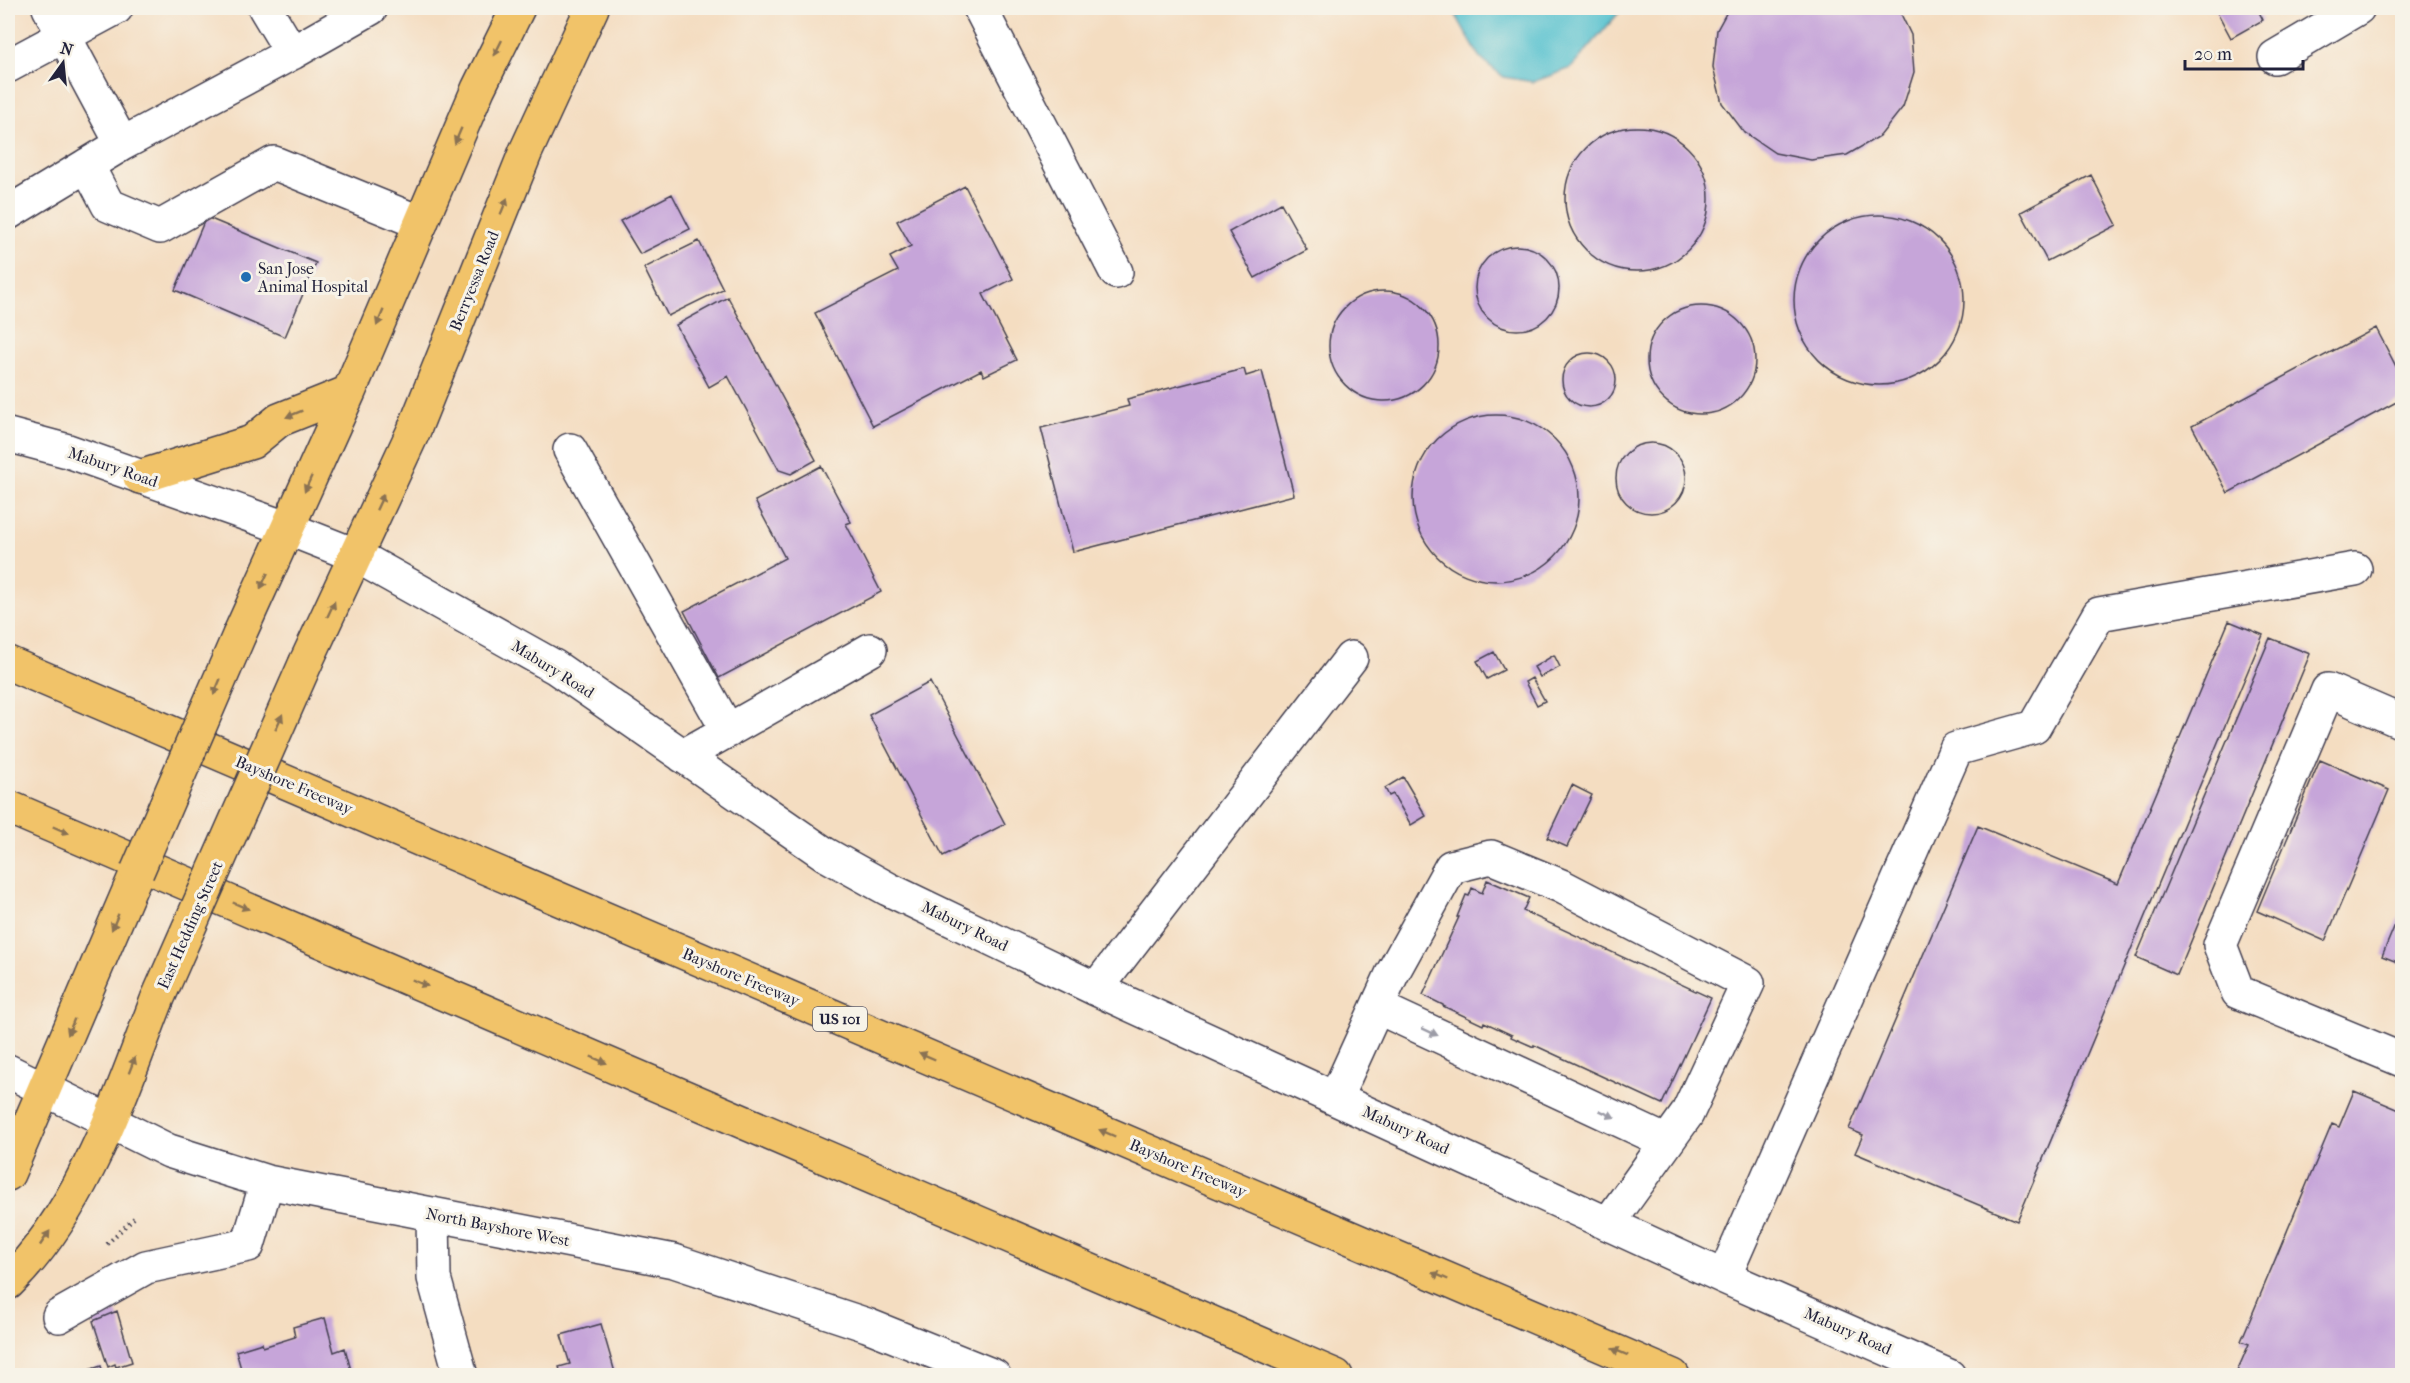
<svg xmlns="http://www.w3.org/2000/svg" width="2410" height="1383" font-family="'IM FELL French Canon',serif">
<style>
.water{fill:#55c1cf;stroke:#3c7285;stroke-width:1.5}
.building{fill:#c6a5d9}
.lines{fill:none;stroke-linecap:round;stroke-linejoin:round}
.minor-casing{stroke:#423e4f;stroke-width:36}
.major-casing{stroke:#423e4f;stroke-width:36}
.highway-casing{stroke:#423e4f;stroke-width:36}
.path{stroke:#423e4f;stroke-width:4;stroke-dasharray:1.5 4.5;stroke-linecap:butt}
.minor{stroke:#fff;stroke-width:33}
.major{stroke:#f1c369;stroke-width:33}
.highway{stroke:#f1c369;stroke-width:33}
.major-bridge-casing{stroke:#423e4f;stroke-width:36;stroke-linecap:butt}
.major-bridge{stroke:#f1c369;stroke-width:33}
.oneway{fill:#8a7252}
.oneway2{fill:#9c9ca7}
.poi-dot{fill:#1f6fb2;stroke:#f7f3e8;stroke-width:2}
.labels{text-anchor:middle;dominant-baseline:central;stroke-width:6;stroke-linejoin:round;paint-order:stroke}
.shield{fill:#f7f3e8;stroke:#62616f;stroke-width:1.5}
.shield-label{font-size:15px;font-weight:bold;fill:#22223b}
.poi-label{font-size:16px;fill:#22223b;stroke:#f7f3e8;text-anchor:start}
.street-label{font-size:16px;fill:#22223b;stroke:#f7f3e8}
</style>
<rect width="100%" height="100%" fill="#f7f3e8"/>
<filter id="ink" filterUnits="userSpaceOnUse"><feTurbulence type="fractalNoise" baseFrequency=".0167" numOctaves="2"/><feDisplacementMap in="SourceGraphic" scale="12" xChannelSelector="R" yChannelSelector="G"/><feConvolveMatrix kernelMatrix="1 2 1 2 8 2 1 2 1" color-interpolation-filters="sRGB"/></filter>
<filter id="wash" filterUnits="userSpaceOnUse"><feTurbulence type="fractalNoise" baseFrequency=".008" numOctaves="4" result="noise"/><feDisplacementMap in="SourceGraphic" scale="24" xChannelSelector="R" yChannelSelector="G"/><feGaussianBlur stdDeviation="1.35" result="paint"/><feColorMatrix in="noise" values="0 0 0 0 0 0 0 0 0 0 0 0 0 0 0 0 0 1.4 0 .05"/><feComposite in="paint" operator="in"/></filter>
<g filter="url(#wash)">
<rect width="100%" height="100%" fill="#f4ddc1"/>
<path class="water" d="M1452 8H1623L1571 68 1533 82 1504 77 1480 58Z"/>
<g id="blocks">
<path class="building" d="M1729 8H1898L1911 35 1914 72 1903 107 1880 136 1847 155 1811 160 1775 153 1744 132 1722 103 1713 67 1717 30Z
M2215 8H2257L2263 20 2231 38Z
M1565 199a72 72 0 1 1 144 0a72 72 0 1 1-144 0Z
M2091 175 2117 225 2047 261 2021 212Z
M965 186 1013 279 983 294 1017 360 984 376 981 370 873 426 815 313 898 271 890 257 911 246 897 221Z
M672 194 690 229 640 254 620 221Z
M1281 203 1307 250 1255 278 1229 232Z
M1794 300a85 85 0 1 1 170 0a85 85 0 1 1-170 0Z
M206 217 316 263 285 337 175 290Z
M699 241 723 289 668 316 644 268Z
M1475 288a42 42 0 1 1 84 0a42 42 0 1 1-84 0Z
M1329 346a55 55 0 1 1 110 0a55 55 0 1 1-110 0Z
M728 297 816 460 791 474 779 470 728 376 709 387 676 325Z
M1647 360a54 54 0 1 1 108 0a54 54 0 1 1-108 0Z
M2376 328 2402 378V399L2228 493 2192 426Z
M1562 380a27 27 0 1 1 54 0a27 27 0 1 1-54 0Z
M1244 369 1246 376 1262 371 1294 495 1073 552 1041 428 1129 406 1127 399Z
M1413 498a83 83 0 1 1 166 0a83 83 0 1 1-166 0Z
M1616 478a35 35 0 1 1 70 0a35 35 0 1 1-70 0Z
M821 466 851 522 846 524 881 592 719 678 684 611 785 558 755 501Z
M2229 621 2263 635 2017 1221 1855 1153 1863 1135 1849 1129 1978 826 2118 884Z
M2270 638 2310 654 2177 975 2136 957Z
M1494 652 1504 670 1487 679 1477 661Z
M1554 655 1560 667 1540 677 1534 667Z
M1532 678 1545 701 1537 705 1525 682Z
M930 682 1005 824 943 856 869 715Z
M2320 760 2389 790 2325 941 2257 911Z
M1403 777 1426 816 1411 825 1393 794 1389 796 1385 788Z
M1572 785 1592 795 1567 847 1547 838Z
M1487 880 1529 898 1523 911 1711 998 1662 1104 1534 1045V1047L1511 1037 1512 1035 1484 1022 1483 1025 1443 1006V1005L1423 995 1459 917H1457L1466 895 1469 896 1472 888 1482 893Z
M2402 908V964L2382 956Z
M2354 1091 2402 1111V1357L2395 1376H2235L2249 1344 2241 1341 2332 1124 2339 1127Z
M117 1311 132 1362 116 1367 115 1364 108 1367 93 1321Z
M325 1318 334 1352 345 1348 352 1374 243 1376 236 1351 262 1343 263 1347 295 1337 293 1327Z
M601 1324 616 1376H562L559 1367 570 1364 561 1335Z
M101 1366 104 1376H73V1375Z"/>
</g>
</g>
<g filter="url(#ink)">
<use href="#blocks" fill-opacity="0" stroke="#423e4f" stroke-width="1.5"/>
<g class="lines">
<defs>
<path id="minor" d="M49 8 122 144
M265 8 292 53
M980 8 1116 272
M2275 57 2358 8
M8 66 116 8
M87 165 108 205 160 227 274 163 421 223
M8 213 122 144 292 53 371 8
M8 435 68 451 289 529 355 555 555 667 825 854 888 889 1096 989 1724 1277 1949 1376
M570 450 728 731
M2402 722 2328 690 2220 945 2238 992 2402 1060
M683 756 870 650
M1096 989 1351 658
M1377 1007 1667 1142
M8 1071 169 1151 267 1182 674 1261 867 1325 994 1376
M1336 1097 1392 974 1451 867 1491 857 1561 886 1748 983 1687 1114 1608 1224
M433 1214 434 1278 461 1376
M1724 1277 1956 749 2034 727 2099 614 2355 569
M59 1316 146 1267 248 1245 267 1182"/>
<path id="major" d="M140 477 252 442 279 420 349 392
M240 633 349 392 478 89 518 8
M306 662 414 430 526 151 592 8
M8 1174 137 872
M8 1283C83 1210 120 1096 157 1000"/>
<path id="highway" d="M8 663 1673 1376
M8 807 1336 1376"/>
</defs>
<use href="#minor" class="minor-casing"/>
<use href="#major" class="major-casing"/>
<use href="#highway" class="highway-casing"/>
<path class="path" d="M107 1244 136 1216"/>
<use href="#minor" class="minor"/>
<use href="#major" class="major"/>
<use href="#highway" class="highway"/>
<defs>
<path id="major-bridge" d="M137 872 240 633
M157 1000 306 662"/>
</defs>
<use href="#major-bridge" class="major-bridge-casing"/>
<use href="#major-bridge" class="major-bridge"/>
</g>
<defs><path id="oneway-solid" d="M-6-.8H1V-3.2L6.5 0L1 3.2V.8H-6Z" transform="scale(1.5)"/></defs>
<g class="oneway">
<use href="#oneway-solid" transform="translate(498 48) rotate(116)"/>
<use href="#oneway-solid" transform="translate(458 136) rotate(113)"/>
<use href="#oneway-solid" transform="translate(504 206) rotate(-68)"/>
<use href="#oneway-solid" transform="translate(380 318) rotate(113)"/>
<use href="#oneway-solid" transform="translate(294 414) rotate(158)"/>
<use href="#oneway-solid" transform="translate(308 484) rotate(114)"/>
<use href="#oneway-solid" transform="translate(380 502) rotate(-65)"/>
<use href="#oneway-solid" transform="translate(264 581) rotate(115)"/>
<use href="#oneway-solid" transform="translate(331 609) rotate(-65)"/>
<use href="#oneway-solid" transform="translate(217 687) rotate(113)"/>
<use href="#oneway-solid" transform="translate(279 722) rotate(-66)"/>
<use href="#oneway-solid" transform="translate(61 830) rotate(23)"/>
<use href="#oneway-solid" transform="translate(241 906) rotate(23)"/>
<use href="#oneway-solid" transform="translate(115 922) rotate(113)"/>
<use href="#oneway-solid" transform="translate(420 983) rotate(23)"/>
<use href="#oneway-solid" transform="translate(71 1027) rotate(112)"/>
<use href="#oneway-solid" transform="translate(927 1056) rotate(-157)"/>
<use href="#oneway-solid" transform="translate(599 1060) rotate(23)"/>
<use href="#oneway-solid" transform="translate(132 1065) rotate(-69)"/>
<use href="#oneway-solid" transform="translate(1107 1133) rotate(-157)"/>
<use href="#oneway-solid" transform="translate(45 1238) rotate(-56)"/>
<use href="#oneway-solid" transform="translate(1440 1276) rotate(-157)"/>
<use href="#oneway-solid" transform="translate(1620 1352) rotate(-157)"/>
</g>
<g class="oneway2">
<use href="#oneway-solid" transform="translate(1430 1032) rotate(25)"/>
<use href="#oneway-solid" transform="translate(1607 1114) rotate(25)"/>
</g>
</g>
<circle class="poi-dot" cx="246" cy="277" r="6"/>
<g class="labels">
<rect class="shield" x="813" y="1007" width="54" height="24" rx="4.5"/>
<g class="shield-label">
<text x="840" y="1019">US 101</text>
</g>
<g class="poi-label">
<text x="258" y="268">San Jose<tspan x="258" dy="18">Animal Hospital</tspan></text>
</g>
<g class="street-label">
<text transform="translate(474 281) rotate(-68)">Berryessa Road</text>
<text transform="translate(113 467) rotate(19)">Mabury Road</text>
<text transform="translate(553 669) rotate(32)">Mabury Road</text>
<text transform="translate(294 785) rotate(23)">Bayshore Freeway</text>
<text transform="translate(190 925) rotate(-66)">East Hedding Street</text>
<text transform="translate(965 926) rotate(26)">Mabury Road</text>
<text transform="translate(741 977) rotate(23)">Bayshore Freeway</text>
<text transform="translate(1406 1130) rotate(25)">Mabury Road</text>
<text transform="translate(1188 1168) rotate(23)">Bayshore Freeway</text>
<text transform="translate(498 1227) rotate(11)">North Bayshore West</text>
<text transform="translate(1848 1331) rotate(24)">Mabury Road</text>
</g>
</g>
<rect width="2410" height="1383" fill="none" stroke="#f7f3e8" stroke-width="30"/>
<g transform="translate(63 63) rotate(15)" stroke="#f7f3e8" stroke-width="4.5" paint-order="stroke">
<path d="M0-4.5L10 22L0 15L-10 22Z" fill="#22223b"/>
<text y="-9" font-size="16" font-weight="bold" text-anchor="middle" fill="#22223b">N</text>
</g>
<path d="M2185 60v9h118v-9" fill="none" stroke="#22223b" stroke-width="3"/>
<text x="2194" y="60" font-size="18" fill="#22223b" stroke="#f7f3e8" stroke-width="4.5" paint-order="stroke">20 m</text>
</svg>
